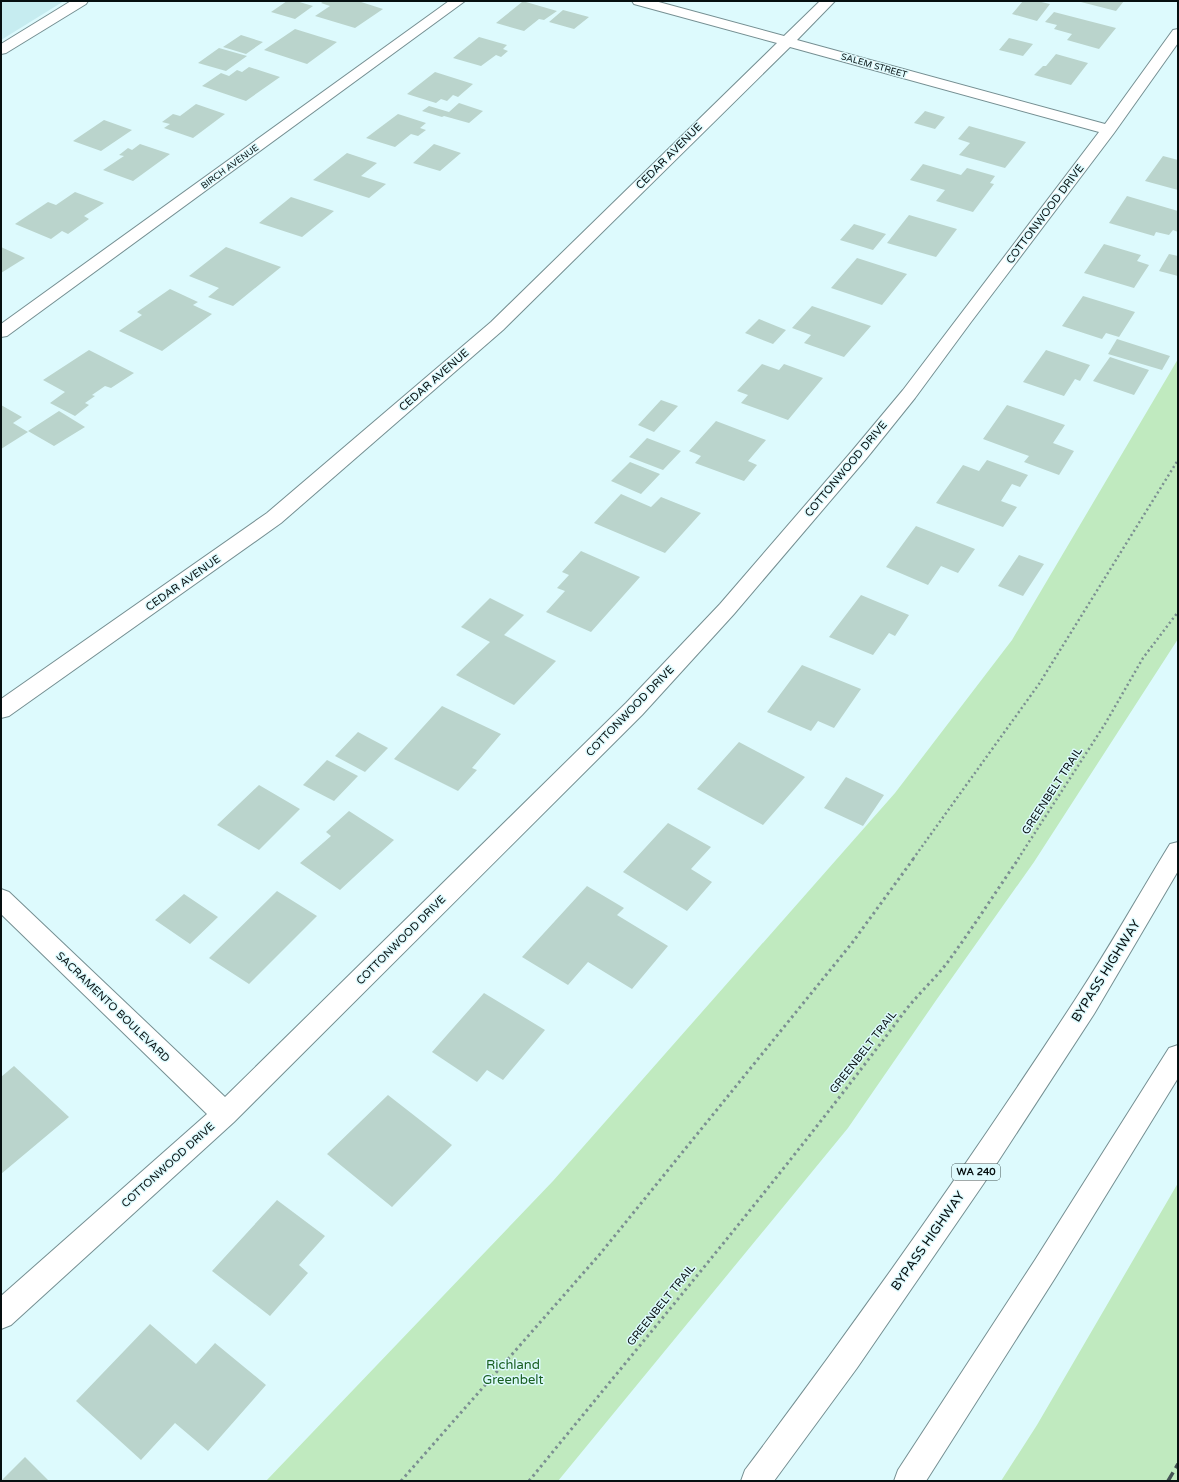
<svg xmlns="http://www.w3.org/2000/svg" width="1179" height="1482" font-family="'Varela Round',sans-serif">
<style>
.built{fill:#c6ecf0}
.green{fill:#c0eabf}
.building{fill:#bad4cc}
.lines{fill:none;stroke-linecap:round;stroke-linejoin:round}
.minor-casing{stroke:#758f92;stroke-width:2}
.highway-casing{stroke:#758f92;stroke-width:2}
.path-far1{stroke:#7b8f91;stroke-width:2.5;stroke-dasharray:2 3;stroke-linecap:butt}
.path{stroke:#7b8f91;stroke-width:3;stroke-dasharray:2.5 3.5;stroke-linecap:butt}
.minor{fill:#fff;fill-rule:evenodd}
.highway{fill:#fff;fill-rule:evenodd}
.rail{stroke:#455455;stroke-width:3.5;stroke-dasharray:10 5;stroke-linecap:butt}
.labels{text-anchor:middle;dominant-baseline:central;stroke-width:3;stroke-linejoin:round;paint-order:stroke}
.far-street-label{font-size:9px;fill:#060f10;stroke:#ddfafd}
.shield{fill:#ddfafd;stroke:#465657;stroke-width:1}
.shield-label{font-size:10px;font-weight:bold;fill:#060f10}
.street-label{font-size:11px;fill:#060f10;stroke:#ddfafd}
.near-street-label{font-size:13px;fill:#060f10;stroke:#ddfafd}
.near-park-label{font-size:13px;fill:#175e1f;stroke:#ddfafd}
</style>
<rect width="100%" height="100%" fill="#ddfafd"/>
<path class="built" d="M1 1H64L1 40Z"/>
<path class="green" d="M1178 359V639L1034 862 937 999 848 1128 558 1481H266L553 1181 895 793 1012 640Z
M1178 1183V1481H1001L1037 1425Z"/>
<path class="building" d="M287 1H296L313 6 295 19 271 12Z
M324 1H358L383 9 355 28 315 16 330 6 321 3Z
M1023 1H1037L1050 4 1037 21 1012 14Z
M1077 1H1124L1116 11Z
M522 2H526L557 11 544 20 539 19 524 31 496 23Z
M563 10 589 17 574 29 549 22Z
M1054 12 1116 28 1099 49 1067 40 1072 34 1054 29 1057 25 1045 22Z
M295 29 337 42 307 64 264 50Z
M241 35 263 42 246 54 223 47Z
M479 37 507 45 503 49 508 51 501 57 496 55 481 66 453 58Z
M1009 38 1033 44 1023 56 999 50Z
M219 48 247 56 226 71 198 63Z
M1056 54 1088 63 1071 85 1034 75 1043 66H1046Z
M249 67 280 77 246 101 202 86 221 73 229 76 237 70 242 72Z
M435 72 473 84 458 97 453 95 447 101 441 99 436 103 407 94Z
M459 103 483 111 469 123 444 116 442 117 422 111 429 106 449 112Z
M196 104 225 114 193 138 164 128 170 124 162 122 173 114 180 116Z
M925 111 945 117 935 129 914 123Z
M398 114 426 123 420 128 426 130 418 136 411 134 395 147 366 138Z
M104 120 132 130 101 151 73 141Z
M969 126 1026 142 1005 168 959 155 970 143 958 139Z
M140 144 170 154 133 181 103 170 124 156 119 155 128 148 132 150Z
M434 144 461 153 440 171 413 163Z
M347 153 377 163 361 176 386 184 369 198 313 180Z
M1163 156 1178 160V190L1145 181Z
M923 164 961 175 967 168 995 176 990 183 994 184 973 212 936 201 945 190 910 180Z
M75 192 104 203 84 216 89 219 68 234 62 231 51 239 15 224 48 202 56 205Z
M1127 196 1178 211V232L1173 230 1169 235 1156 232 1154 236 1109 223Z
M291 197 334 211 302 237 259 223Z
M909 215 957 229 936 257 887 243Z
M854 224 886 234 873 250 840 240Z
M1104 244 1141 255 1137 261 1149 265 1134 288 1084 273Z
M1 247 25 258 1 273Z
M226 247 281 267 233 306 208 297 219 288 189 276Z
M1169 254 1178 256V276L1159 271Z
M857 258 907 274 882 305 831 288Z
M170 289 198 302 193 305 212 314 162 351 119 331 142 315 137 312Z
M1083 296 1135 312 1119 337 1106 333 1102 339 1062 326Z
M812 306 871 326 844 357 804 343 811 335 792 328Z
M759 319 786 330 773 344 745 333Z
M1117 339 1170 356 1162 370 1108 354Z
M89 350 134 373 111 388 105 386 92 395 95 396 85 403 89 405 75 416 50 403 65 392 43 380Z
M1046 350 1090 365 1080 381 1075 379 1064 396 1023 382Z
M1110 357 1149 370 1134 395 1093 381Z
M762 364 779 370 784 364 823 378 788 420 741 403 748 395 737 391Z
M661 400 678 406 654 432 638 425Z
M1 405 22 417 13 423 28 432 1 449Z
M1007 405 1065 425 1053 443 1074 451 1059 475 1024 462 1029 456 983 439Z
M59 411 85 427 54 446 28 431Z
M716 421 766 440 748 461 757 465 744 481 695 463 701 456 689 451Z
M647 438 681 451 663 470 629 457Z
M987 460 1028 475 1020 487 1012 484 1001 501 1017 507 1003 527 936 503 963 465 979 471Z
M630 462 660 474 641 494 611 481Z
M621 494 651 507 661 497 701 513 665 553 594 523Z
M916 526 975 549 958 573 941 566 928 585 886 567Z
M581 551 640 577 591 632 546 612 565 591 557 588 569 575 562 572Z
M1019 555 1044 564 1023 596 998 586Z
M861 595 909 615 895 636 889 633 873 655 829 637Z
M490 598 524 615 504 635 556 661 514 705 456 675 490 642 461 627Z
M802 665 861 689 834 728 818 721 811 731 767 712Z
M442 706 501 734 472 768 477 770 458 791 394 759Z
M358 732 388 748 365 772 335 756Z
M739 742 805 777 763 825 697 789Z
M327 760 358 776 334 801 303 785Z
M846 777 884 795 863 826 824 808Z
M259 785 300 809 259 850 217 825Z
M349 811 394 840 340 890 300 863 331 836 326 832Z
M668 823 711 847 691 869 712 882 687 911 623 872Z
M587 886 624 908 617 915 668 946 632 989 588 962 568 985 522 957Z
M277 891 317 916 249 984 209 958Z
M184 894 218 917 190 944 155 920Z
M484 993 545 1030 503 1080 487 1070 477 1082 432 1052Z
M14 1066 69 1117 1 1174V1077Z
M388 1095 452 1145 392 1207 327 1154Z
M277 1200 325 1236 299 1265 308 1273 270 1316 212 1271Z
M150 1324 196 1364 215 1343 266 1385 208 1451 175 1423 141 1460 76 1401Z
M25 1457 49 1481H1Z"/>
<g class="lines">
<defs>
<path id="minor" d="M71 1H88L86 4 6 53 1 54V44Z
M449 1H465L7 336 1 337V324Z
M632 1H655L784 36 820 1H835L797 40 1105 124 1173 30 1178 29V43L1114 133 971 322 915 398 866 459 734 614 642 715 234 1122 11 1325 1 1329V1296L207 1114 1 914V889L9 892 225 1097 626 703 720 604 852 451 903 390 1099 132 790 47 503 330 281 523 9 716 1 718V699L267 513 491 322 777 43 634 4Z"/>
<path id="highway" d="M1178 842V871L1094 1014 984 1183 857 1368 774 1481H741L745 1470C860 1317 970 1161 1075 1000 1108 950 1138 896 1170 844Z
M1178 1045V1078L1055 1278 926 1481H894L898 1470 1035 1260 1169 1048Z"/>
</defs>
<use href="#minor" class="minor-casing"/>
<use href="#highway" class="highway-casing"/>
<path class="path-far1" d="M913 859 1039 684 1178 460
M1018 859 1105 724 1143 658 1178 612"/>
<path class="path" d="M401 1481 600 1254 852 943 914 858
M529 1481C656 1325 785 1172 905 1011 918 994 934 980 947 963 972 929 995 893 1019 858"/>
<use href="#minor" class="minor"/>
<use href="#highway" class="highway"/>
<path class="rail" d="M1168 1481 1178 1464"/>
</g>
<g class="labels">
<g class="far-street-label">
<text transform="translate(874 66) rotate(16)">SALEM STREET</text>
<text transform="translate(230 167) rotate(-36)">BIRCH AVENUE</text>
</g>
<rect class="shield" x="952" y="1164" width="48" height="16" rx="3"/>
<g class="shield-label">
<text x="976" y="1172">WA 240</text>
</g>
<g class="street-label">
<text transform="translate(669 156) rotate(-45)">CEDAR AVENUE</text>
<text transform="translate(1045 214) rotate(-53)">COTTONWOOD DRIVE</text>
<text transform="translate(434 380) rotate(-41)">CEDAR AVENUE</text>
<text transform="translate(846 469) rotate(-50)">COTTONWOOD DRIVE</text>
<text transform="translate(183 583) rotate(-35)">CEDAR AVENUE</text>
<text transform="translate(630 711) rotate(-46)">COTTONWOOD DRIVE</text>
<text transform="translate(1052 791) rotate(-57)">GREENBELT TRAIL</text>
<text transform="translate(401 940) rotate(-45)">COTTONWOOD DRIVE</text>
<text transform="translate(113 1007) rotate(44)">SACRAMENTO BOULEVARD</text>
<text transform="translate(863 1052) rotate(-52)">GREENBELT TRAIL</text>
<text transform="translate(168 1165) rotate(-42)">COTTONWOOD DRIVE</text>
<text transform="translate(661 1305) rotate(-51)">GREENBELT TRAIL</text>
</g>
<g class="near-street-label">
<text transform="translate(1106 971) rotate(-58)">BYPASS HIGHWAY</text>
<text transform="translate(928 1241) rotate(-55)">BYPASS HIGHWAY</text>
</g>
<g class="near-park-label">
<text x="513" y="1365">Richland<tspan x="513" dy="15">Greenbelt</tspan></text>
</g>
</g>
<rect width="1179" height="1482" fill="none" stroke="#060f10" stroke-width="4"/>
</svg>
